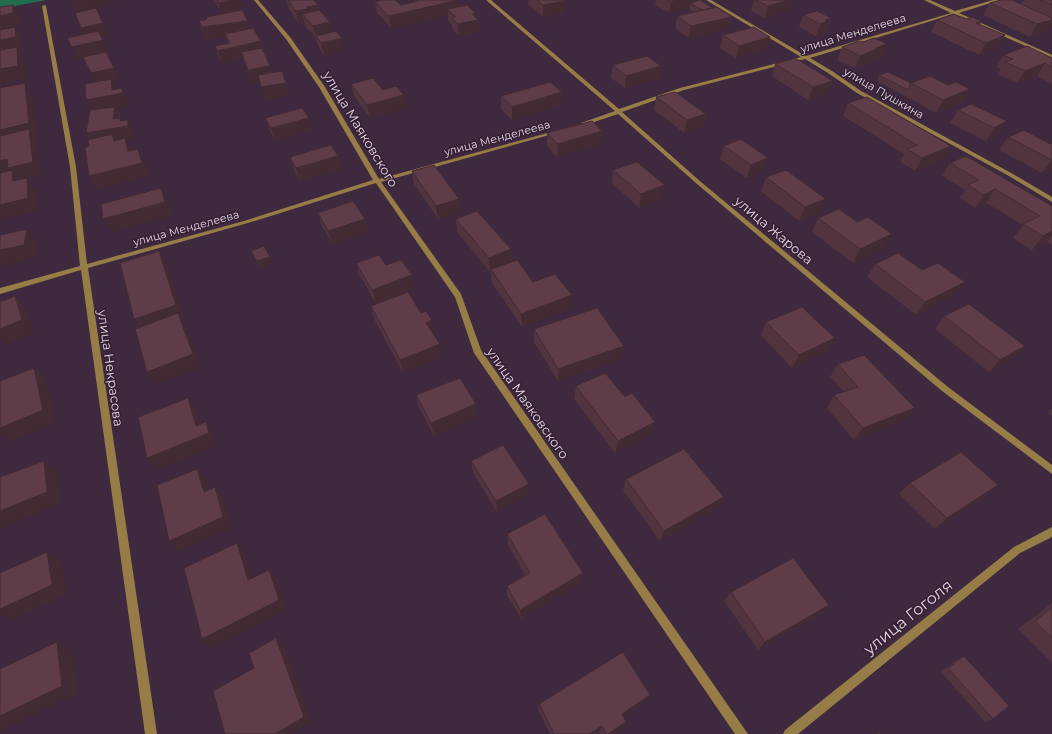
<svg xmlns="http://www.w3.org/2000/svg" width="1052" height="734" font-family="Montserrat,sans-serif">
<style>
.forest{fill:#216d4d}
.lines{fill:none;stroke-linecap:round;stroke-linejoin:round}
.street{fill:#967d47;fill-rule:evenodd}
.wall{fill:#51343e}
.shaded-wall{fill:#422b32}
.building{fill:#5e3d48;stroke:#422b32}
.labels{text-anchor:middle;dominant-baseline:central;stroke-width:3;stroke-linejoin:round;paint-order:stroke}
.far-street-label{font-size:11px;fill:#e3d5e2;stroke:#351f34}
.street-label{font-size:13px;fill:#e3d5e2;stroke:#351f34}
.near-street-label{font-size:16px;fill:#e3d5e2;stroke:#351f34}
</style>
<rect width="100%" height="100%" fill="#3f293e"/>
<path class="forest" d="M0 0H46L0 9Z"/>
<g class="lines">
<path class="street" d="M254 0H258L290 37 325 87 379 179 555 131 560 132 381 182 461 294 481 350 748 734H735L474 353 455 297 376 183 248 223 88 268 157 734H145L81 270 0 294V288L80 266 70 167 42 6 44 5 46 6 76 167 87 264 244 221 373 180 319 87 286 39Z
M486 0H491L619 109 680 88 801 57 706 0H711L806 56 951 13 924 0H930L955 11 993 0H1000L959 13 1052 55V58L954 14 810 58 832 71 861 91 1013 174 1052 197V202L1009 176 857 93 828 73 805 59 684 90 622 112 701 182 948 387 1052 465V474L942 391 697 184 618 114 585 125H581V123L615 111Z
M1052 527V537L1020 553 798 734H783L785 730 1014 547Z"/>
</g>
<path class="wall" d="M214 0H237L241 10 250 28 261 41 265 53H264L270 66 272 73 290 95 265 100 260 81 252 83 243 58 222 63 219 58 215 46 228 43 226 37 206 40 199 21 207 19 222 14Z
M286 0H314L318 5 319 11 330 22 333 32 344 51 324 56 319 48 316 38 305 26 304 22 299 24 288 7Z
M415 0H458L459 6 476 13V18L478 20 479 32 459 36 453 30 452 25 448 21V15L391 28 377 13 375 2 401 5 415 2Z
M528 0H563L564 13 543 17 528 4Z
M656 0H694V2L713 8 732 17 729 29 688 38 675 28 677 16 694 12 689 9 669 13 655 5Z
M754 0H792L789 11 765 18 751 11Z
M1024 0H1052V26L1049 31 1030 37 983 15 990 3 1021 4Z
M803 15 831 18 827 30H825L824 34 816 36 799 27Z
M967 19 982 21 980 25 1005 35 998 47 979 55 931 32 937 20Z
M723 35 767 49 736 58 720 48Z
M842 47 882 57 873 60 872 62 855 68 837 60Z
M1003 55 1052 58V84L1037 76 1017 83 998 74 1001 69 996 67Z
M775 64 833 81 828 94 808 100 772 76Z
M613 65 661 66 659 79 625 88 611 78Z
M879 75 911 83 963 102 936 113 877 81Z
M351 84 383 90 406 108 370 118 354 96Z
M501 96 561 105 512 120 501 109Z
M656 97 706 114 703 127 684 133 654 110Z
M848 103 951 146 944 159 915 171 900 162 904 154 843 116Z
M958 110 1007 121 998 134 986 141 950 123Z
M265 118H309L313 131 275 141 270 131Z
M547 133 601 144 557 157 547 146Z
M1008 137 1050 144 1052 143V169L1042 173 999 150Z
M724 146 768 158 763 171 747 178 720 159Z
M338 156 341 169 300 181 294 170 290 157Z
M950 163 1052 206V245L1047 242 1032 250 1013 238 1023 225 986 203 975 208 960 198 965 190 942 176Z
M613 170 662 199 639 208 612 183Z
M412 171 459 199 461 212 438 219 414 184Z
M766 177 820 213 799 221 761 191Z
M318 213 365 219 368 232 332 244 322 226Z
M818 218 884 248 853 263 812 232Z
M456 219 511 262 533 282 571 309 522 327 491 282V271L490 272 457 232Z
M251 251 270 257 273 263 260 268Z
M356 263 386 265 412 275 414 288 376 303 360 276Z
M875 264 922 270 965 282 955 295 916 315 867 277Z
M371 306 421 313 434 333 433 334 440 344 442 357 403 373 374 319Z
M944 316 1025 346 1013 359 989 372 935 329Z
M766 322 828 351 792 368 761 335Z
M534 329 624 346 621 359 558 381 534 342Z
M838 364 915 408 905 420 854 440 827 408 834 395 844 392 830 377Z
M576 386 652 434 615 453 574 399Z
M416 395 477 417 434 436 419 408Z
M1052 409V416L1048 413Z
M471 461 528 495 497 512 473 473Z
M626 479 718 508 660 541 623 490Z
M910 483 985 497 935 529 899 494Z
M507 534 583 573 581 583 521 619 507 595V586L525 575 508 545Z
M731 592 829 605 820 614 758 650 724 601Z
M1052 603V663L1018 629Z
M964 656 993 719 985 722 941 672 956 660Z
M645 702 623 716 626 722 623 728 613 734H600L599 731 595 734H550L538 710 539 704Z"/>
<path class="shaded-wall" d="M68 0H119L108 2 109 5 74 11Z
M233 0H237L241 11 222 15 218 3Z
M459 0 460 12 447 9 448 15 391 28 389 16Z
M677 0H694V5L690 3 689 9 669 13 671 2Z
M789 0H792L789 11 765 18 768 6Z
M564 1V13L543 17V5Z
M13 5 20 17V25L0 29V16Z
M318 5 321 17 302 14 304 22 299 24 295 11 307 7Z
M96 8 109 36 87 40 81 28Z
M476 13 477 20H478L479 32 459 36 458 24 472 14Z
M732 17 729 29 688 38 691 26Z
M831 18 827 30H825L824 34 816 36 820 24 825 20Z
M1052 20V26L1049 31 1030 37 1037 24Z
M248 21 252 33 225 34 226 37 206 40 202 27Z
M330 22 333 34 316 37 313 26Z
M15 27 22 40 23 50H20L25 59 26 79 0 84V40Z
M1005 35 998 47 979 55 986 43Z
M770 37 767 49 736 58 739 46Z
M342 38 344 51 324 56 321 43Z
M103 40 109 52 78 60 72 47Z
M261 41 265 53 222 63 217 51Z
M887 44 882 57 873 60 872 62 855 68 860 56 876 48Z
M1045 63 1037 76 1017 83 1025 71Z
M270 66 274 78 252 83 248 70Z
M661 66 659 79 625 88 626 76Z
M114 68 121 80 113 82 118 92 122 88 129 101V106L116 108 122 120V121L128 120 135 133 134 139 126 141 132 151 135 165 93 146 86 133 93 113 86 100 98 86 91 73Z
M833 81 828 94 808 100 813 87Z
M25 83 33 96 37 136 34 137 37 142 42 175 27 179 36 191 38 211 0 221V205L23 195 3 176 0 172V130Z
M286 83 290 95 265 100 261 87Z
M970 89 963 102 936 113 943 100Z
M562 92 561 105 512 120V107Z
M404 95 406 108 370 118 367 105Z
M706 114 703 127 684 133 687 120Z
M309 118 313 131 275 141 271 128Z
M1007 121 998 134 986 141 994 128Z
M602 131 601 144 557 157 558 144Z
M951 146 944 159 915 171 922 158Z
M138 149 145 162 149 176 97 190 89 176Z
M338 156 341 169 300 181 296 168Z
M768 158 763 171 747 178 751 165Z
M1052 160V169L1042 173Z
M665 185 662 199 639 208 641 194Z
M161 188 168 201 173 215 112 232 103 219Z
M995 189 986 203 975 208 984 195Z
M459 199 461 212 438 219 436 206Z
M826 199 820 213 799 221 805 207Z
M365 219 368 232 332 244 328 231Z
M27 229 37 243 35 258 0 266V250Z
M1052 231V235L1047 242 1032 250 1043 236Z
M892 234 884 248 853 263 860 249Z
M511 249V263L491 269V271L490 272 489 258Z
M159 251 167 264 184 318 182 319 186 327 201 367 156 385 147 372 143 333 134 319Z
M270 257 273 263 260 268 257 261Z
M412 275 414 288 376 303 372 290Z
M965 282 955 295 916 315 925 302Z
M572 295 571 309 522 327 521 314Z
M15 296 26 309 34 333 5 345 0 339V329Z
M432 320 434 333 429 336 426 323Z
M835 338 828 351 792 368 799 355Z
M440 344 442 357 403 373 400 360Z
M624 346 621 359 558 381V369Z
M1025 346 1013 359 989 372 1000 360Z
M34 368 46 380 56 423 10 442 0 434V428Z
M188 398 196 411 204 435 206 422 214 435 218 445 157 470 147 458 196 426Z
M476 404 477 417 434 436 431 423Z
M915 408 905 420 854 440 863 428Z
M655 422 652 434 615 453 618 441Z
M44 461 58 472 61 504 1 528 0 527V511Z
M197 469 207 480 213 504 204 492Z
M529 484 528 495 497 512 496 501Z
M998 485 985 497 935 529 947 518Z
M215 487 224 499 232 528 179 551 169 541Z
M724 497 718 508 660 541 664 531Z
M237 543 245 554 257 590 248 580Z
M47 552 62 562 67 594 12 620 0 614V609Z
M269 570 277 580 287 609 212 648 202 639Z
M583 573 581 583 521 619 520 610Z
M829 605 820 614 758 650 765 642Z
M276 638 284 646 312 722 293 734H275Z
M57 642 73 650 78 693 0 732V716Z
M650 695 645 702 618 720 622 714Z
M626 722 623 728 613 734H608Z
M602 726 599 731 595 734H589Z"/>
<path class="building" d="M217 0H233L218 3Z
M288 0H314L318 5 307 7 308 9 295 11Z
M382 0H395L401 5 418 1 417 0H459L389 16 375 2Z
M537 0H563L564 1 543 5Z
M668 0H677L671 2Z
M700 0 713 8 702 10 690 3Z
M755 0H789L768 6Z
M1001 0H1012L1052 18V20L1037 24 990 3Z
M1040 0H1052V5Z
M13 5V13L0 16V7Z
M467 5 476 13 472 14 478 20 458 24 452 18 456 17 447 9Z
M717 7 732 17 691 26 677 16Z
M96 8 103 23 81 28 75 13Z
M242 10 248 21 202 27 199 21 207 19 206 17Z
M319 10 330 22 313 26 302 14Z
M817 11 831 18 825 20 828 21 820 24 803 15Z
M953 14 967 19 972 17 982 21 976 23 1005 35 986 43 937 20Z
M15 27 16 37 0 40V30Z
M754 27 770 37 739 46 723 35Z
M253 28 261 41 217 51 215 46 230 43 225 34Z
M98 31 103 40 72 47 67 38Z
M336 31 342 38 321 43 316 36Z
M874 38 887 44 876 48 877 49 860 56 842 47 859 41 863 42Z
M1027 46 1052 58V67L1045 63 1025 71 1005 62 1013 59 1003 55Z
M17 47 18 66 0 69V50Z
M262 48 270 66 248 70 241 52Z
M106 52 114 68 91 73 83 57Z
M647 56 661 66 626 76 613 65Z
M795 58 833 81 813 87 775 64Z
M282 71 286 83 261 87 258 75Z
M888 72 911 83 908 90 879 75Z
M930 76 948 85 956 82 970 89 943 100 911 83Z
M373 78 383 90 396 86 404 95 367 105 351 84Z
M111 79 112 90 122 88 123 93 86 100 85 84Z
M550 82 562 92 512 107 501 96Z
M25 83 29 123 0 130V88Z
M675 92 706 114 687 120 656 97Z
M867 97 951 146 922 158 907 149 917 145 848 103Z
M971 104 1007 121 994 128 958 110Z
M115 107 113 119 120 118V121L128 120V126L86 133 90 110Z
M302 108 309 118 271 128 265 118Z
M592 121 602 131 558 144 547 133Z
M29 129 33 162 8 168 7 159 0 161V136Z
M1024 130 1050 144 1052 143V160L1008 137Z
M112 134 114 141 125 138 128 151 138 149 142 163 89 176 85 148 89 146 88 140Z
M741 139 768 158 751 165 724 146Z
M331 145 338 156 296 168 290 157Z
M966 156 1052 206V231L1043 236 1023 224 1040 216 995 189 984 195 968 185 979 180 950 163Z
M637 162 665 185 641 194 613 170Z
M434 165 459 199 436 206 412 171Z
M12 170 13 181 27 178 28 198 0 205V173Z
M786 170 826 199 805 207 766 177Z
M161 188 165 202 103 219 101 204Z
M353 201 365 219 328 231 318 213Z
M839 209 857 222 868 217 892 234 860 249 818 218Z
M477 211 511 249 489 258 456 219Z
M27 229 24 245 0 250V235Z
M264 246 270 257 257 261 251 251Z
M159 251 176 305 134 319 120 263Z
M898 253 922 270 938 263 965 282 925 302 875 264Z
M379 255 386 265 401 260 412 275 372 290 356 263Z
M517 260 533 282 555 274 572 295 521 314 491 269Z
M408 292 421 313 426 311 432 320 426 323 440 344 400 360 371 306Z
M15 296 22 320 0 329V302Z
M969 304 1025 346 1000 360 944 316Z
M802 307 835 338 799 355 766 322Z
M597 308 624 346 558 369 534 329Z
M178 313 193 354 147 372 135 329Z
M864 355 915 408 863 428 834 395 858 387 838 364Z
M34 368 43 410 0 428V381Z
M605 373 625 397 632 393 655 422 618 441 576 386Z
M460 378 476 404 431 423 416 395Z
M188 398 196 426 206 422 209 433 147 458 138 417Z
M503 445 529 484 496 501 471 461Z
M684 449 724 497 664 531 626 479Z
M961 452 998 485 947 518 910 483Z
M44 461 47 492 0 511V477Z
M197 469 204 492 215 487 223 517 169 541 157 485Z
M545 514 583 573 520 610 507 586 530 573 507 534Z
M237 543 248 580 269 570 279 600 202 639 184 568Z
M47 552 52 585 0 609V573Z
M793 558 829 605 765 642 731 592Z
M1052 607V638L1035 621Z
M276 638 304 717 275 734H225L213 691 254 668 249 653Z
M57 642 62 686 0 716V669Z
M623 652 650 695 622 714 626 722 608 734H606L602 726 589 734H554L539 704Z
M964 656 1009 706 993 719 948 668Z
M879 732 881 734H876Z"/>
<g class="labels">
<g class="far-street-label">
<text transform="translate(853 33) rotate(-17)">улица Менделеева</text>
<text transform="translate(884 93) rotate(30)">улица Пушкина</text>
<text transform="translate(497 138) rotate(-15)">улица Менделеева</text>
<text transform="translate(186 228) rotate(-15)">улица Менделеева</text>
</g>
<g class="street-label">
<text transform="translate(361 129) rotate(59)">улица Маяковского</text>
<text transform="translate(774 230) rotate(40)">улица Жарова</text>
<text transform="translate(111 368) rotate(82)">улица Некрасова</text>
<text transform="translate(528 403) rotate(55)">улица Маяковского</text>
</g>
<g class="near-street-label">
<text transform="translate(908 617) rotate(-39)">улица Гоголя</text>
</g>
</g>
</svg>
